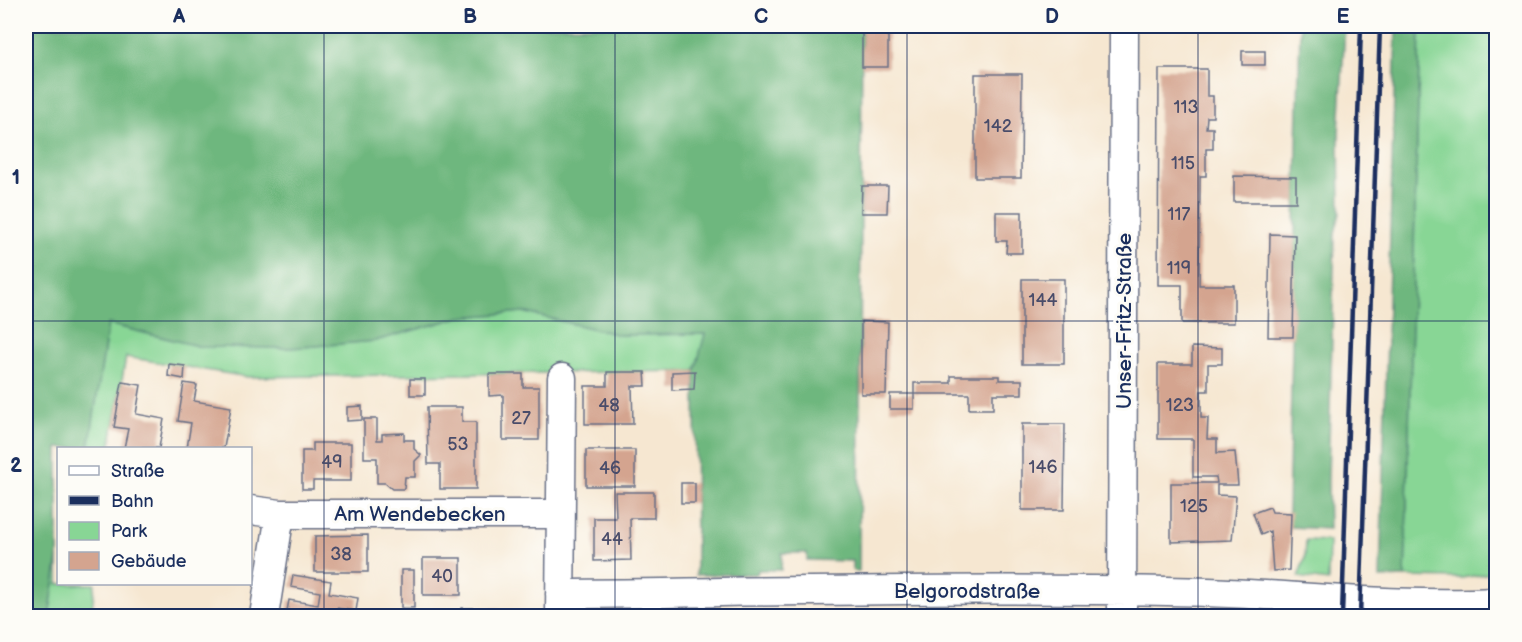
<svg xmlns="http://www.w3.org/2000/svg" width="1522" height="642" font-family="'Balsamiq Sans',sans-serif">
<style>
.green{fill:#88d695;stroke:#52827a;stroke-width:1.5}
.forest{fill:#6eb77e;stroke:#44736e;stroke-width:1.5}
.building{fill:#d4a48f}
.lines{fill:none;stroke-linecap:round;stroke-linejoin:round}
.minor-casing{stroke:#686f86;stroke-width:31}
.minor{stroke:#fff;stroke-width:28}
.rail{stroke:#1b2f5e;stroke-width:4.5}
.grid{fill:none;stroke:#1b2f5e;stroke-width:1.5;stroke-opacity:0.55}
.labels{text-anchor:middle;dominant-baseline:central;stroke-width:6;stroke-linejoin:round;paint-order:stroke}
.number-label{font-size:18px;fill:#494c6a}
.street-label{font-size:21px;fill:#1b2f5e;stroke:#fdfcf7}
.neatline{fill:none;stroke:#1b2f5e;stroke-width:2}
.grid-label{font-size:20px;text-anchor:middle;font-weight:bold;fill:#1b2f5e}
</style>
<rect width="100%" height="100%" fill="#fdfcf7"/>
<filter id="ink" filterUnits="userSpaceOnUse"><feTurbulence type="fractalNoise" baseFrequency=".0167" numOctaves="2"/><feDisplacementMap in="SourceGraphic" scale="12" xChannelSelector="R" yChannelSelector="G"/><feConvolveMatrix kernelMatrix="1 2 1 2 8 2 1 2 1" color-interpolation-filters="sRGB"/></filter>
<filter id="wash" filterUnits="userSpaceOnUse"><feTurbulence type="fractalNoise" baseFrequency=".008" numOctaves="4" result="noise"/><feDisplacementMap in="SourceGraphic" scale="24" xChannelSelector="R" yChannelSelector="G"/><feGaussianBlur stdDeviation="1.35" result="paint"/><feColorMatrix in="noise" values="0 0 0 0 0 0 0 0 0 0 0 0 0 0 0 0 0 1.4 0 .05"/><feComposite in="paint" operator="in"/></filter>
<g filter="url(#wash)">
<rect width="100%" height="100%" fill="#f6e7d1"/>
<path class="green" d="M1420 26H1496V572L1462 578 1405 577Z
M523 312 620 335 706 334 695 371 248 377 126 357 110 448H89L108 324 202 347 290 348 375 341 460 317Z
M1306 540 1329 541 1328 581 1298 577 1305 558Z
M58 558V584H95L91 616H49Z"/>
<path class="forest" d="M26 26H862L859 571H853V561L807 560V553H782L781 570H758L757 574 696 575 695 371 705 334 620 335 523 312 460 317 375 341 290 348 202 347 108 324 89 448H58V558L49 616H26Z
M1300 26H1345L1339 133 1340 213 1335 233 1328 480 1329 529 1290 527 1288 513Z
M1396 26H1420L1405 577 1380 578Z"/>
<g id="blocks">
<path class="building" d="M1162 26H1182V29H1162Z
M862 29H888V67H862Z
M1242 51H1265V65H1242Z
M1159 69H1207V96H1213V117H1207L1206 128H1213V149H1206V176H1200L1199 285H1234V323H1182V285H1158Z
M975 74H1022L1021 178H975Z
M1234 176 1296 177V202H1234Z
M862 186H888L887 213H861Z
M996 212H1022V253H1006L1007 241H996Z
M1270 234 1295 235 1293 337H1268Z
M1022 279H1064V364H1022Z
M861 321 888 322 886 394H861Z
M1192 347 1222 348V364H1208V391H1201V418H1208L1207 439H1217V453L1235 452 1238 485H1217V495L1236 496 1232 540 1171 542V483H1217L1216 477H1193V439H1158V364H1192Z
M169 364 185 366 184 379 168 376Z
M695 371 694 389 672 390V372Z
M607 372H645L646 386H632L633 424H585V386H607Z
M489 374H523V387H539V440H503V395L489 396Z
M951 376H999V380H1022V394H993V409H969V394H914V383H951Z
M410 379H425V395H410Z
M122 382 141 385 136 414 164 419 159 448H124L128 429 114 427Z
M184 383 197 385 194 401 231 407 224 448H187L191 423 178 421Z
M890 394H914V409H890Z
M362 406V420L347 421V407Z
M427 407H462V422H476V489H440V464H428Z
M364 419H377V440H382V434L404 433V440H414V449L421 455 415 461V477H405L404 489H392L385 483H377V458H364Z
M1022 424H1065L1064 510H1022Z
M313 443H351V481H313V489H302V451H313Z
M586 450H635V486H586Z
M681 483H695V503H681Z
M615 492H654V518H630L631 560 594 561V518H616Z
M1270 507 1272 512 1291 513 1289 570 1273 571 1270 531 1261 535 1253 513Z
M368 535V572H315V536Z
M423 558H461V595H423Z
M401 570H414V608H401Z
M293 575 331 581 329 593 358 598 356 611 337 608 336 616H286L289 600 318 605 320 592 291 587Z
M461 608H499L498 616H461Z"/>
</g>
</g>
<g filter="url(#ink)">
<use href="#blocks" fill-opacity="0" stroke="#686f86" stroke-width="1.5"/>
<g class="lines">
<defs>
<path id="minor" d="M250 510 280 514H560
M560 594C762 592 965 587 1167 591 1277 592 1387 608 1496 602
M264 616 280 514
M560 616 562 378
M1122 616 1124 26"/>
</defs>
<use href="#minor" class="minor-casing"/>
<use href="#minor" class="minor"/>
<path class="rail" d="M1342 616 1361 26
M1360 616 1380 26"/>
</g>
</g>
<path class="grid" d="M324 26V616M615 26V616M907 26V616M1198 26V616M26 321H1496"/>
<g class="labels">
<g class="number-label">
<text x="1186" y="107">113</text>
<text x="998" y="126">142</text>
<text x="1183" y="163">115</text>
<text x="1179" y="214">117</text>
<text x="1179" y="268">119</text>
<text x="1043" y="300">144</text>
<text x="609" y="405">48</text>
<text x="1180" y="405">123</text>
<text x="521" y="418">27</text>
<text x="458" y="444">53</text>
<text x="332" y="462">49</text>
<text x="1043" y="467">146</text>
<text x="610" y="468">46</text>
<text x="1194" y="506">125</text>
<text x="612" y="539">44</text>
<text x="341" y="554">38</text>
<text x="442" y="576">40</text>
</g>
<g class="street-label">
<text transform="translate(1124 321) rotate(-90)">Unser-Fritz-Straße</text>
<text x="420" y="514">Am Wendebecken</text>
<text x="967" y="591">Belgorodstraße</text>
</g>
</g>
<rect width="1522" height="642" fill="none" stroke="#fdfcf7" stroke-width="66"/>
<rect x="57" y="447" width="195" height="138" fill="#fdfcf7" stroke="#a3aaba" stroke-width="1.5"/>
<rect x="69" y="466" width="30" height="9" fill="#ffffff" stroke="#a3aaba" stroke-width="1.5"/>
<text x="111" y="477" font-size="18" fill="#1b2f5e">Straße</text>
<rect x="69" y="496" width="30" height="9" fill="#1b2f5e" stroke="#a3aaba" stroke-width="1.5"/>
<text x="111" y="507" font-size="18" fill="#1b2f5e">Bahn</text>
<rect x="69" y="522" width="30" height="18" fill="#88d695" stroke="#a3aaba" stroke-width="1.5"/>
<text x="111" y="537" font-size="18" fill="#1b2f5e">Park</text>
<rect x="69" y="552" width="30" height="18" fill="#d4a48f" stroke="#a3aaba" stroke-width="1.5"/>
<text x="111" y="567" font-size="18" fill="#1b2f5e">Gebäude</text>
<rect x="33" y="33" width="1456" height="576" class="neatline"/>
<g class="grid-label">
<text x="179" y="23">A</text>
<text x="470" y="23">B</text>
<text x="761" y="23">C</text>
<text x="1052" y="23">D</text>
<text x="1343" y="23">E</text>
<text x="16" y="184">1</text>
<text x="16" y="472">2</text>
</g>
</svg>
